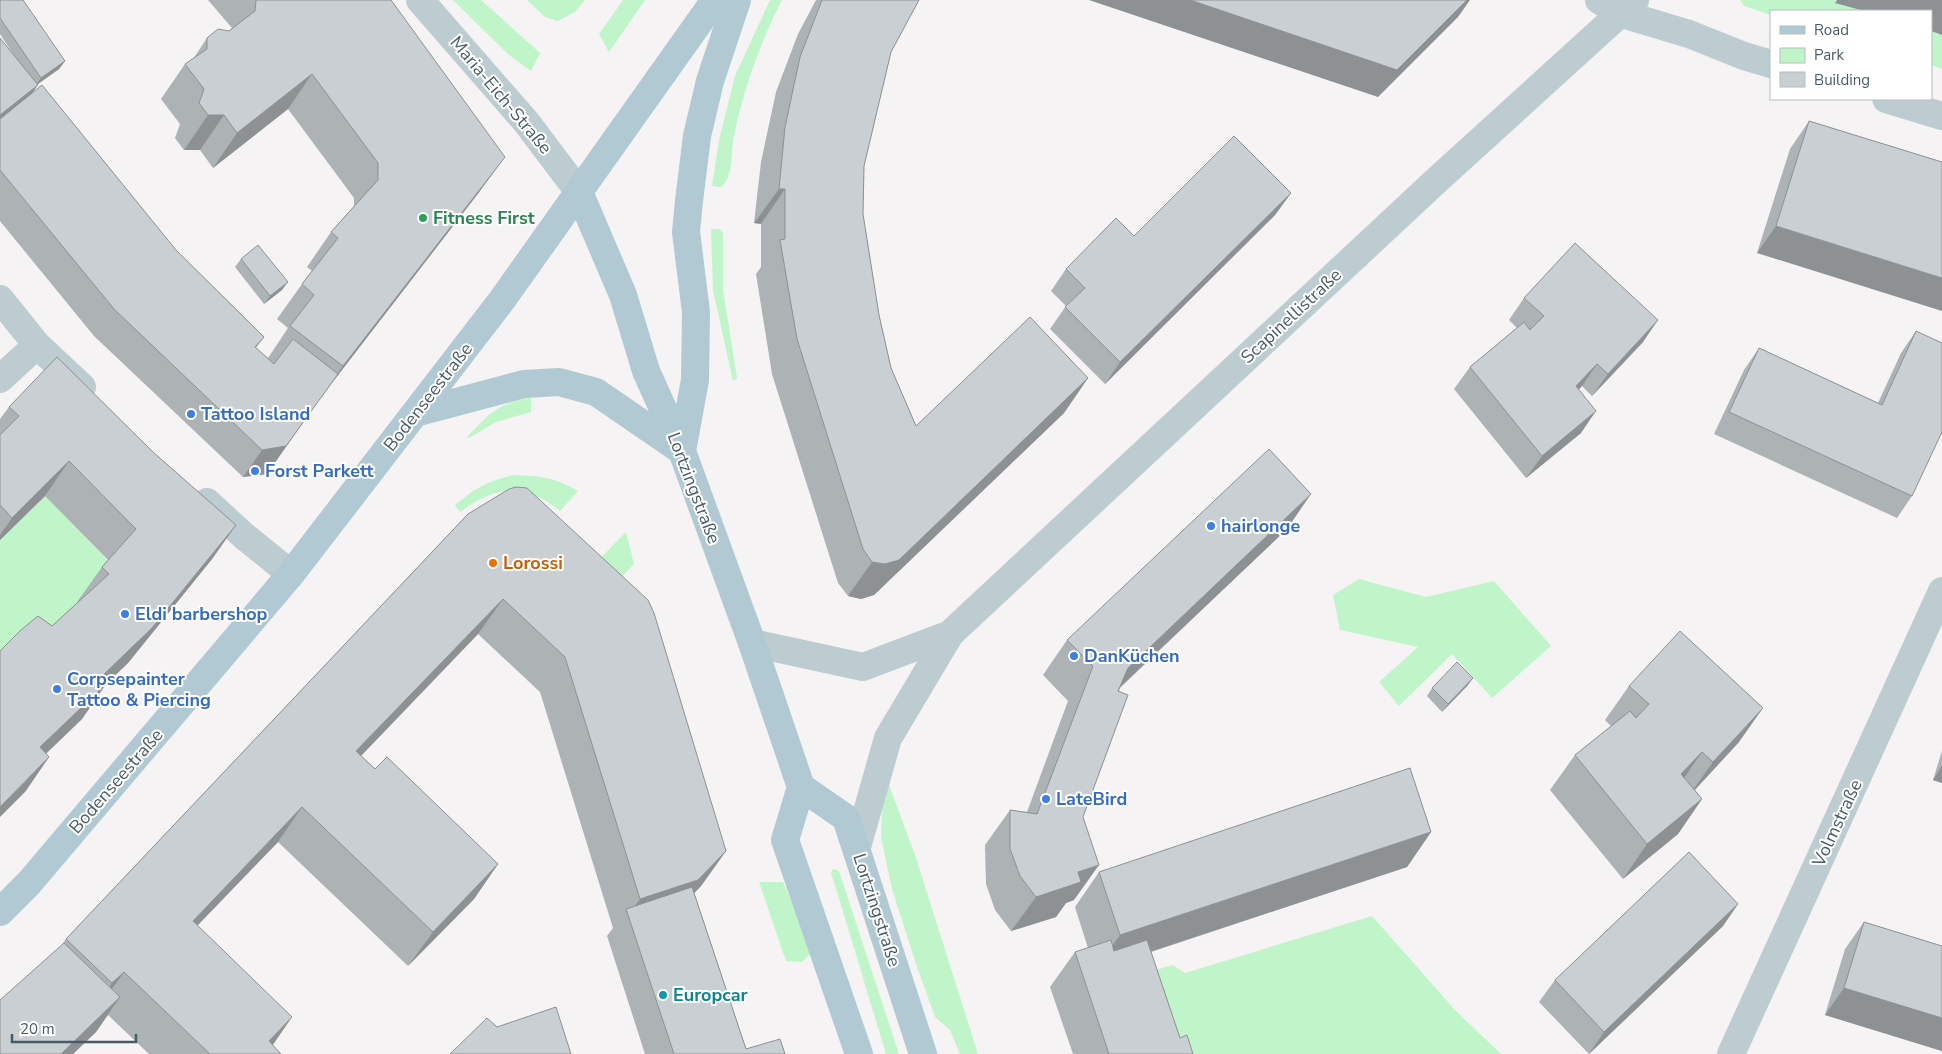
<svg xmlns="http://www.w3.org/2000/svg" width="1942" height="1054" font-family="'Nunito Sans',sans-serif">
<style>
.green{fill:#bff5c9}
.lines{fill:none;stroke-linecap:round;stroke-linejoin:round}
.minor{stroke:#bdccd0;stroke-width:28}
.major{stroke:#b0c9d3;stroke-width:28}
.wall{fill:#adb2b5}
.shaded-wall{fill:#8d9194}
.building{fill:#c9cfd3;stroke:#8d9194}
.leisure-dot{fill:#2e9e5b;stroke:#fff;stroke-width:2}
.shop-dot{fill:#3f7fe0;stroke:#fff;stroke-width:2}
.food-dot{fill:#e8710a;stroke:#fff;stroke-width:2}
.culture-dot{fill:#0f9aa8;stroke:#fff;stroke-width:2}
.labels{text-anchor:middle;dominant-baseline:central;stroke-width:4;stroke-linejoin:round;paint-order:stroke}
.street-label{font-size:18px;fill:#485c63;stroke:#fff}
.leisure-label{font-size:18px;font-weight:bold;fill:#27864d;stroke:#fff;text-anchor:start}
.shop-label{font-size:18px;font-weight:bold;fill:#366cbe;stroke:#fff;text-anchor:start}
.food-label{font-size:18px;font-weight:bold;fill:#c56008;stroke:#fff;text-anchor:start}
.culture-label{font-size:18px;font-weight:bold;fill:#0d838f;stroke:#fff;text-anchor:start}
</style>
<rect width="100%" height="100%" fill="#f5f3f3"/>
<path class="green" d="M453 0H481L540 53 531 71 509 55Z
M527 0H585L575 12 558 21 545 17Z
M623 0H645L609 52 599 34Z
M770 0H782C761 40 741 96 733 141 731 155 733 178 721 187L712 186 719 140 735 76Z
M1740 0H1836L1835 2 1864 11H1771V15L1744 6Z
M1931 31 1942 35V69L1931 65Z
M711 229H719L723 233V290L737 378 733 381 713 290Z
M531 397V412L496 422 469 438 467 437C490 413 497 404 531 397Z
M514 475C541 476 554 477 578 491L560 511C523 481 497 486 460 512L455 505C475 488 488 481 514 475Z
M45 496 111 564 77 602 84 609 0 662V540Z
M626 532 634 564 600 599 579 580Z
M1359 579 1426 597 1494 581 1551 646 1492 698 1452 654 1399 706 1379 682 1418 647 1340 630 1333 595Z
M888 782 916 858 978 1054H960L950 1030 935 1017 916 964 892 889 881 837 882 809Z
M833 869 839 871 899 1054H886L835 885 831 873Z
M759 882H783L813 951 802 962 786 961Z
M1372 916 1455 1010 1501 1054H1158L1132 977 1173 965 1185 973Z"/>
<g class="lines">
<path class="minor" d="M420 0 527 123 579 192
M1599 0 1619 13 1689 34 1744 56 1771 64
M1886 99 1942 116
M0 299 37 345 82 387
M0 379 37 345
M207 502 244 536 291 574
M752 643 863 667 950 634
M857 847 888 738 950 634 1437 180 1635 0
M1731 1054 1942 591"/>
<path class="major" d="M579 192 623 295 646 371 682 451 752 643 801 787 785 840 859 1054
M415 413 524 384 559 382 596 392 682 451
M682 451 695 380 696 312 686 232 689 201 697 136 710 81 737 0
M801 787 846 818 923 1054
M0 912 29 883 291 574 502 300 715 0"/>
</g>
<path class="wall" d="M0 0 65 61 59 69 38 84 32 93 176 250 264 337 256 348 268 358 288 328 277 319 302 284 312 271 307 267 331 232 354 206V198L288 109 213 168 200 150H184L175 138 180 124 161 99 185 64 193 59 207 38 229 31 232 28 208 0H391L480 191 318 401 267 474 243 477 94 336 0 221V38L13 54 0 34Z
M816 0H919L891 52 864 166 863 214 879 315 891 368 916 426 1088 378 1064 413 874 595 861 599 848 596 838 583 772 374 756 274 761 267V224L754 223 761 162 776 92 798 34Z
M1809 121 1942 162 1757 253 1790 149Z
M1291 193 1275 215 1105 384 1050 329 1066 306 1051 291 1066 269 1134 236Z
M241 259 282 290 264 304 235 267Z
M1524 298 1643 342 1592 396 1582 386 1579 389 1581 433 1526 478 1454 389 1470 367 1517 328 1509 320Z
M1916 331 1912 496 1897 518 1714 434 1744 370 1759 348 1878 403 1901 353Z
M9 407 153 452 236 525 212 559 128 663 106 684 82 719 46 754 49 757 25 792 52 626 78 603 77 602 102 567 108 560 45 496 0 540V419Z
M468 514 726 851 701 886 694 893 746 1049 785 1054H645L607 936 613 928 540 692 478 634 361 756 375 769 498 864 474 899 408 966 278 842 197 926 272 1045 281 1054H149L108 1015 96 1032 73 1054H0L61 946 66 939Z
M1287 529 1120 688 1083 817 1074 900 1066 903 1056 917 1011 931 995 910 986 884 985 845 1010 810 1027 812 1068 701 1043 675 1067 640Z
M1473 678 1467 686 1442 712 1427 696 1432 688Z
M1629 686 1739 742 1695 790 1702 799 1678 834 1623 879 1550 790 1575 755 1611 726 1605 720Z
M1942 751V783L1933 780Z
M1431 832 1407 867 1151 952 1180 1038 1193 1054H1073L1050 987 1075 952 1088 948 1075 907 1099 872Z
M1738 904 1723 926 1589 1054 1539 1002 1555 980Z
M1864 922 1942 946V1051L1825 1015 1845 949Z"/>
<path class="shaded-wall" d="M1089 0H1470L1458 17 1378 97Z
M1837 0H1942V35L1931 31V11H1864L1835 3Z
M65 61 59 69 35 86 41 78Z
M312 74 288 109 213 168 237 133Z
M38 85 14 119 0 131V115Z
M208 115H224L200 150H184Z
M505 157 480 191 318 401 267 474 243 477 262 450 286 446 343 366Z
M779 189H785L761 224 754 223Z
M1291 193 1275 215 1105 384 1120 362Z
M1776 226 1942 278V311L1757 253Z
M288 282 282 290 264 304 270 296Z
M1658 320 1643 342 1592 396 1608 374Z
M1597 364 1582 386 1561 408 1576 386Z
M1088 378 1064 413 874 595 861 599 848 596 872 562Z
M1596 411 1581 433 1526 478 1542 456Z
M69 461 45 496 0 540V535L12 518Z
M1311 494 1287 529 1103 703 1128 668Z
M236 525 212 559 128 663 76 713 100 678Z
M503 599 478 634 332 786 356 751Z
M1473 678 1467 686 1442 712 1448 704Z
M106 684 82 719 16 782 40 747Z
M1763 708 1739 742 1688 797 1713 762Z
M1702 752 1678 787 1681 774Z
M49 757 25 792 0 817V807Z
M1942 766V783L1933 780Z
M1702 799 1678 834 1623 879 1647 844Z
M302 807 278 842 168 956 193 921Z
M1431 832 1407 867 1095 970 1120 935Z
M726 851 701 886 673 915H628L640 899Z
M498 864 474 899 408 966 433 932Z
M1099 865 1074 900 1066 903 1056 917 1011 931 1036 897 1078 872Z
M1738 904 1723 926 1589 1054 1604 1032Z
M124 972 99 1007 88 1018 112 983Z
M1844 988 1942 1018V1051L1825 1015Z
M120 997 96 1032 73 1054H61Z
M292 1017 268 1052 269 1041Z"/>
<path class="building" d="M0 0H23L65 61 41 78 0 18Z
M256 0H391L505 157 343 366 290 326 314 295 302 284 338 238 331 232 378 180V163L312 74 237 133 224 115H208L199 103 204 89 185 64 207 49V38L218 29 229 31 255 11Z
M822 0H919L891 52 864 166 863 214 879 315 891 368 916 426 1030 317 1088 378 899 560 885 564 872 562 863 549 797 339 780 240 785 239V189H779L785 127 800 57Z
M1190 0H1467L1397 70Z
M0 38 38 85 0 115Z
M42 85 176 250 264 337 255 347 274 364 293 339 338 374 286 446 262 450 114 309 0 170V119Z
M1809 121 1942 162V278L1776 226Z
M1234 136 1291 193 1120 362 1065 307 1085 288 1066 269 1116 218 1134 236Z
M1575 243 1658 320 1608 374 1597 364 1576 386 1596 411 1542 456 1470 367 1524 322 1530 330 1544 316 1524 298Z
M258 245 288 282 270 296 241 259Z
M1916 331 1942 343V432L1912 496 1729 412 1759 348 1882 405Z
M57 357 153 452 236 525 152 628 100 678 106 684 40 747 49 757 0 807V651L21 630 38 616 52 626 109 574 102 567 136 529 69 461 12 518 0 505V435L19 416 9 407Z
M1269 449 1311 494 1128 668 1118 691 1128 695 1083 817 1099 865 1078 872 1081 882 1036 897 1020 876 1010 849V810L1037 814 1093 666 1067 640Z
M516 487 527 488 648 600 654 613 726 851 698 880 640 899 565 657 503 599 356 751 375 769 387 757 498 864 433 932 302 807 193 921 292 1017 269 1041 281 1054H210L124 972 112 983 66 939 468 514 509 489Z
M1680 631 1763 708 1713 762 1702 752 1681 774 1702 799 1647 844 1575 755 1630 711 1636 718 1649 704 1629 686Z
M1457 662 1473 678 1448 704 1432 688Z
M1410 768 1431 832 1120 935 1099 872Z
M1689 852 1738 904 1604 1032 1555 980Z
M692 887 746 1049 780 1039 785 1054H674L626 909Z
M1864 922 1942 946V1018L1844 988Z
M1111 940 1114 951 1147 940 1180 1038 1187 1035 1193 1054H1109L1075 952Z
M64 943 120 997 61 1054H0V1000Z
M556 1007 571 1054H450L487 1018 497 1027Z"/>
<circle class="leisure-dot" cx="423" cy="218" r="5"/>
<g class="shop-dot">
<circle cx="191" cy="414" r="5"/>
<circle cx="255" cy="471" r="5"/>
<circle cx="1211" cy="526" r="5"/>
<circle cx="125" cy="614" r="5"/>
<circle cx="1074" cy="656" r="5"/>
<circle cx="57" cy="689" r="5"/>
<circle cx="1046" cy="799" r="5"/>
</g>
<circle class="food-dot" cx="493" cy="563" r="5"/>
<circle class="culture-dot" cx="663" cy="995" r="5"/>
<g class="labels">
<g class="street-label">
<text transform="translate(501 95) rotate(50)">Maria-Eich-Straße</text>
<text transform="translate(1291 316) rotate(-43)">Scapinellistraße</text>
<text transform="translate(428 397) rotate(-52)">Bodenseestraße</text>
<text transform="translate(694 488) rotate(69)">Lortzingstraße</text>
<text transform="translate(116 781) rotate(-49)">Bodenseestraße</text>
<text transform="translate(1837 823) rotate(-65)">Volmstraße</text>
<text transform="translate(877 910) rotate(72)">Lortzingstraße</text>
</g>
<g class="leisure-label">
<text x="433" y="218">Fitness First</text>
</g>
<g class="shop-label">
<text x="201" y="414">Tattoo Island</text>
<text x="265" y="471">Forst Parkett</text>
<text x="1221" y="526">hairlonge</text>
<text x="135" y="614">Eldi barbershop</text>
<text x="1084" y="656">DanKüchen</text>
<text x="67" y="679">Corpsepainter<tspan x="67" dy="21">Tattoo &amp; Piercing</tspan></text>
<text x="1056" y="799">LateBird</text>
</g>
<g class="food-label">
<text x="503" y="563">Lorossi</text>
</g>
<g class="culture-label">
<text x="673" y="995">Europcar</text>
</g>
</g>
<rect x="1770" y="10" width="162" height="90" fill="#ffffff" stroke="#b6bec1"/>
<rect x="1780" y="26" width="25" height="8" fill="#b0c9d3" stroke="#b6bec1"/>
<text x="1814" y="35" font-size="15" fill="#485c63">Road</text>
<rect x="1780" y="48" width="25" height="15" fill="#bff5c9" stroke="#b6bec1"/>
<text x="1814" y="60" font-size="15" fill="#485c63">Park</text>
<rect x="1780" y="72" width="25" height="15" fill="#c9cfd3" stroke="#b6bec1"/>
<text x="1814" y="85" font-size="15" fill="#485c63">Building</text>
<path d="M12 1034v8h124v-8" fill="none" stroke="#485c63" stroke-width="2.5"/>
<text x="20" y="1034" font-size="15" fill="#485c63" stroke="#ffffff" stroke-width="4" paint-order="stroke">20 m</text>
</svg>
